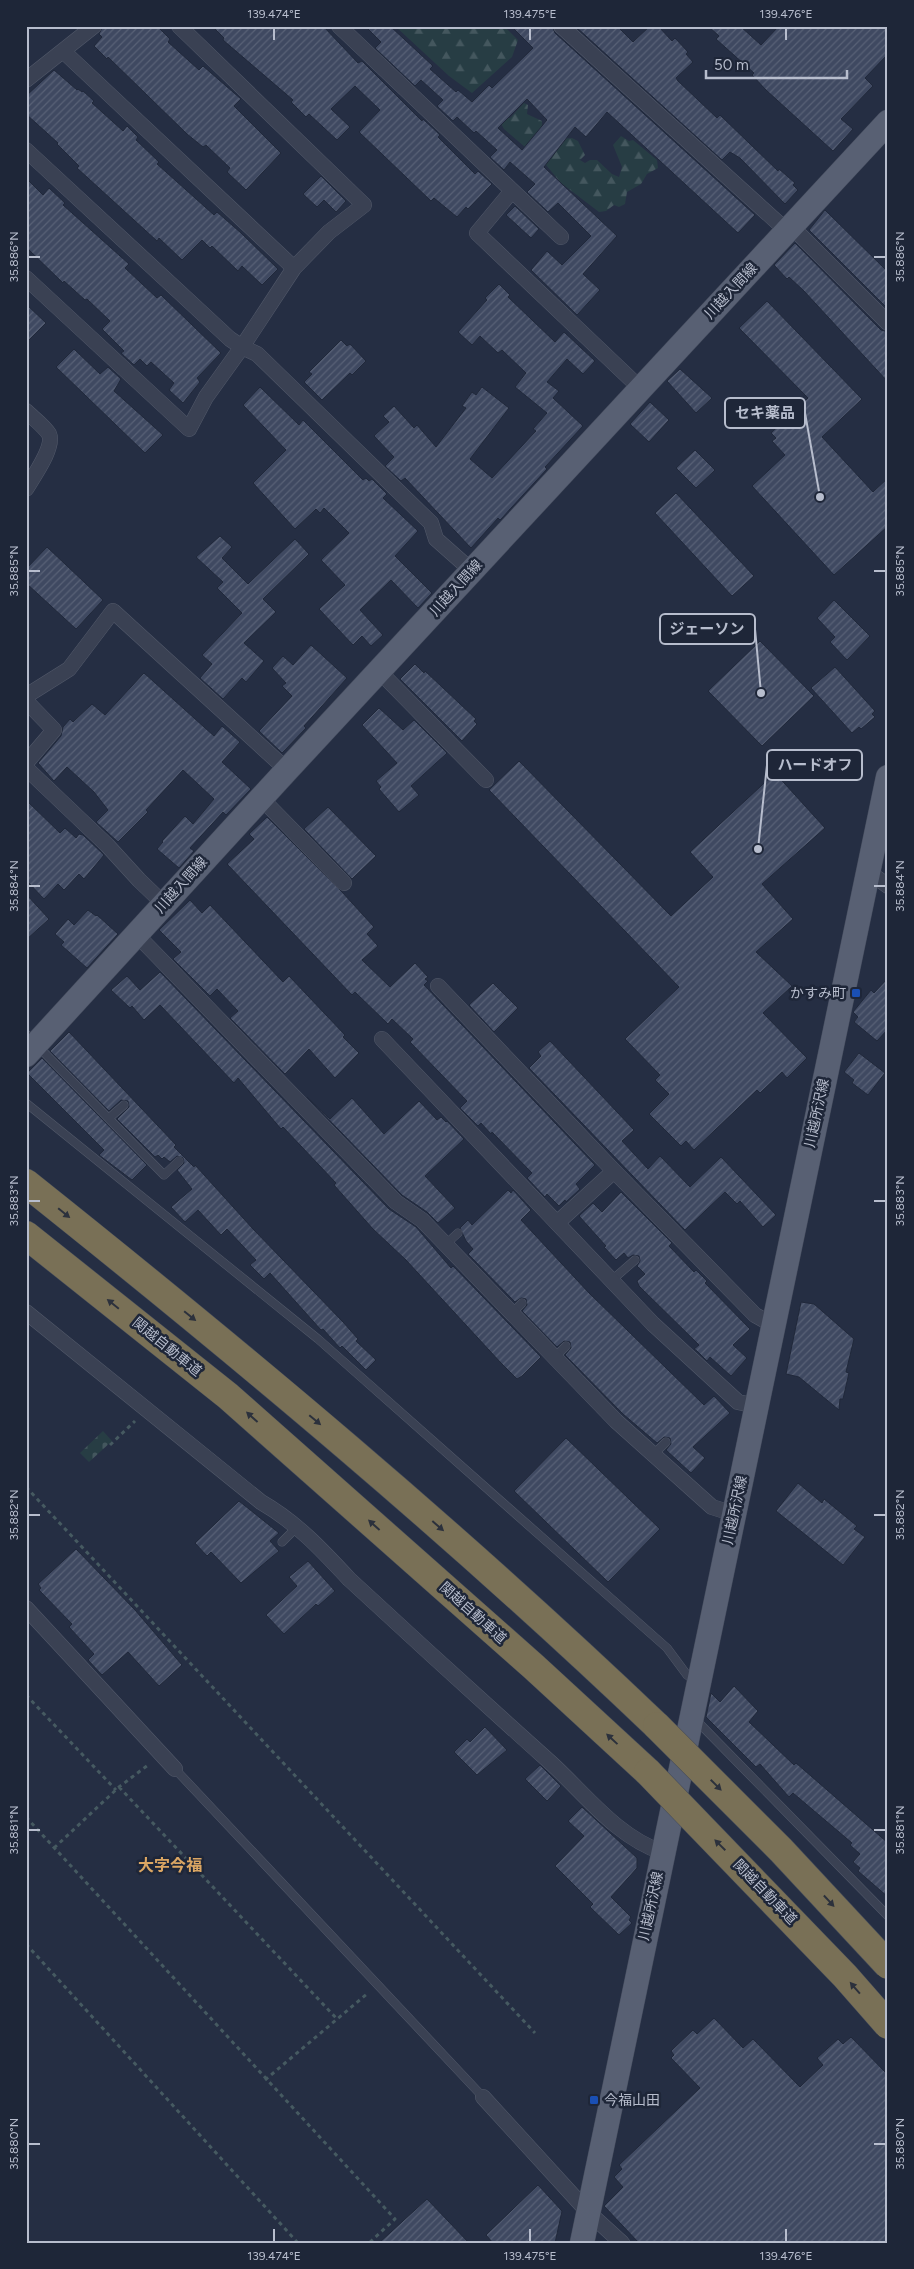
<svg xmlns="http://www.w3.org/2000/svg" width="914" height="2269" font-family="Figtree,'Noto Sans JP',sans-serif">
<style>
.forest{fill:url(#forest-firs)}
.cemetery{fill:url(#cemetery-stones)}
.building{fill:url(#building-hatch);stroke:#20283a;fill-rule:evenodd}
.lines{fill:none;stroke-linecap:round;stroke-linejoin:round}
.lane-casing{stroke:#52596a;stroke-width:9}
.street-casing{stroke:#52596a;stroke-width:16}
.primary-casing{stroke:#434a5c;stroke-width:25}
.highway-casing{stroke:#41495a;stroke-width:29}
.path{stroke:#465a61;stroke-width:3;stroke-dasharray:4 4;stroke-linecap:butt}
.lane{stroke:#3a4153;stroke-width:8}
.street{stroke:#3a4153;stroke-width:15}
.primary{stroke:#586073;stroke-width:24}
.highway{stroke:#797056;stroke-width:28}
.highway-bridge-casing{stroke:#41495a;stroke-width:29;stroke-linecap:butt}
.highway-bridge{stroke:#797056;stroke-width:28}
.oneway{fill:#2c313c}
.ticks{fill:none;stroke:#b7bdcd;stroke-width:2}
.transit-dot{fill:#1a4fb4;stroke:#1e2638;stroke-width:2}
.labels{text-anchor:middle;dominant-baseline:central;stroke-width:5;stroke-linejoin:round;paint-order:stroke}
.street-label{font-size:14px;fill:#b7bdcd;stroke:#1e2638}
.poi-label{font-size:14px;fill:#b7bdcd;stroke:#1e2638;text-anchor:end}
.quarter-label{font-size:16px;font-weight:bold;fill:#dba663;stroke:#1e2638}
.leader{fill:none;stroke:#b7bdcd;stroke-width:2}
.callout-dot{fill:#b7bdcd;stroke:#1e2638;stroke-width:2}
.callout{fill:#1e2638;stroke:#b7bdcd;stroke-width:2}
.callout-label{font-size:15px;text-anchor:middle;font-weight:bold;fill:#b7bdcd}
.neatline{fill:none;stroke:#b7bdcd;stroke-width:2}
.ticks-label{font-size:12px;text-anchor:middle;fill:#b7bdcd}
</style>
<defs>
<pattern id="forest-firs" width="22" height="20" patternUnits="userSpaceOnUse" patternTransform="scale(1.25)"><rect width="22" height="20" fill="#273d44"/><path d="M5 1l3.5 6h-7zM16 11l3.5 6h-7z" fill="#44575e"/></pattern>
<pattern id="cemetery-stones" width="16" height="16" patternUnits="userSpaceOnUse" patternTransform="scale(1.25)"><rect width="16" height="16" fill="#273d44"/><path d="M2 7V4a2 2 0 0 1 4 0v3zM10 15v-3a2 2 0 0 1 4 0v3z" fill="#44575e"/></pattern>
<pattern id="building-hatch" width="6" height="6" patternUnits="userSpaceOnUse" patternTransform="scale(1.25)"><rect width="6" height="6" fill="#3f4961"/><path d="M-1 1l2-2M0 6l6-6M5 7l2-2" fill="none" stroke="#586176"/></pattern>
</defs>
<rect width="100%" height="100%" fill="#252e43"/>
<path class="forest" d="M395 26H504L518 40 512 57 472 93 449 76Z
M524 103 528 105 527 114 542 121V132L559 139 572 138 578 141 585 155 580 160 585 163 590 160H597L612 174 619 177 622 167 613 145 621 136 629 141 633 140 657 160 658 168 647 174 641 184 627 192 625 204 619 207 614 205 606 211 599 212 561 183 546 165 504 129 500 122 505 118H510Z"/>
<path class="cemetery" d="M103 1431 112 1441 89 1462 80 1453Z"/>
<path class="building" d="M103 26H157L170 39 168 42 199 70 203 66 241 99 234 106 281 153 246 190 227 172 230 168 206 145 203 147 187 134 108 57 107 59 94 46 102 37 99 34Z
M212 26H323L358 63 362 61 422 121 423 119 440 135 438 137 475 174 478 171 492 184 468 209 466 207 457 217 434 198 431 201 359 132 380 110 355 86 331 109 350 127 337 140 309 114 306 117 291 102 293 100 223 40 224 38Z
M365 26H390L433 66 430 69 456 92 458 90 472 102 489 85 492 88 533 48 511 26H552L555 33 755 215 738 233 607 112 586 137 575 127 544 167 617 236 583 274 600 290 577 315 531 270 547 251 562 265 591 236 558 203 548 212 527 192 535 184 510 162 504 170 490 157 497 150 476 131 474 133 457 117 453 121 437 106 443 100 421 80 415 86 375 48 381 42ZM527 99 547 120 522 150 498 128Z
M575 26H617L633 42 650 26H658L672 41 675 38 688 52 686 54 693 62 676 78 678 81 717 118 720 115 778 171 779 169 795 183 793 185 798 190 785 204 740 158 730 152 722 160Z
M708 26H740L761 45 779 26H888V54L865 78 873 86 841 119 853 129 833 151 766 90 752 75 754 73 716 39 719 36Z
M54 70 77 90 78 89 82 92 83 91 94 101 92 103 123 131 127 126 138 137 136 140 159 162 157 164 214 215 217 212 241 233 278 269 262 285 242 266 238 271 212 246 210 248 202 240 182 260 159 238 157 241 77 168 79 166 57 144 58 143 26 114V96Z
M321 176 346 201 336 212 324 200 317 207 303 194Z
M26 178 43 195 49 188 65 203 63 205 129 264 125 268 157 298 161 295 221 353 197 378 200 382 183 403 169 390 174 383 151 362 147 366 140 359 134 365 121 353 124 351 102 329 110 321 87 299 85 300 64 281 63 283 26 247Z
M515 206 539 229 531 238 506 215Z
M825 210 888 272V309L809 230Z
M795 243 881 330 888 332V382L804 291 789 277 787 279 774 265Z
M499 284 510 295 508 297 555 342 564 332 595 361 583 374 567 359 547 382 559 391 553 398 583 426 545 467 547 469 500 520 498 518 471 548 405 478 401 481 385 466 394 457 374 436 389 422 383 416 394 406 414 428 417 425 436 447 466 408 462 406 472 392 476 395 482 387 509 408 470 459 492 478 536 431 533 429 547 413 515 387 526 373 502 350 498 353 480 336 472 345 458 332 487 300 485 298Z
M767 301 862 399 822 437 873 492 888 478V526L834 575 752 486 785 455 772 441 776 438 771 433 808 398 739 328Z
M26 304 46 323 26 343Z
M341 340 347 346 350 344 366 361 352 375 350 373 322 400 304 382 312 374 309 372Z
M74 349 100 374 108 367 121 379 114 391 163 435 145 453 56 367Z
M680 369 712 398 696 413 667 381Z
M260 387 299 425 303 420 363 480 366 478 369 481 372 479 387 494 383 498 418 531 395 556 432 593 418 608 391 580 360 610 383 635 371 646 362 636 353 645 319 609 345 585 321 560 349 533 324 508 320 513 316 509 295 529 253 483 286 450 243 405Z
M650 402 669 420 649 442 630 424Z
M695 450 715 470 696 488 676 468Z
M676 493 754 576 732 596 655 513Z
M220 536 232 547 222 558 248 584 295 539 309 554 263 599 276 612 244 643 264 661 246 682 242 678 223 699 200 678 212 664 202 655 242 613 217 588 223 582 196 557Z
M47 547 103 600 76 629 26 583V569Z
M834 600 870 636 847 660 830 642 835 637 817 618Z
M760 641 814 696 762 746 708 691Z
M311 645 347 678 304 726 306 728 282 753 259 731 292 696 282 686 286 683 272 668 283 656 293 665Z
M415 664 424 673 425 671 476 719 474 721 477 724 462 741 400 679Z
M835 667 875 711 872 714 875 717 861 729 859 727 852 733 811 688Z
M144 673 214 736 222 726 240 742 222 762 251 789 226 815 223 812 190 848 194 851 179 868 157 849 163 842 162 841 185 816 193 824 214 799 183 770 146 810 148 812 118 842 96 822 108 810 94 792 67 767 54 781 38 763 61 736 63 727 70 719 73 722 92 704 105 715Z
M379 708 403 730 414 720 447 753 411 786 419 795 399 812 379 789 381 787 376 781 397 763 362 725Z
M519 761 671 916 713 877 690 852 775 773 825 828 762 884 793 919 756 952 792 986 763 1013 807 1058 787 1078 782 1072 760 1093 757 1090 694 1150 686 1141 681 1146 649 1114 669 1094 655 1080 660 1075 625 1039 679 987 489 790Z
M26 800 60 833 65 828 76 838 79 834 83 835 104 855 84 879 79 874 64 890 58 884 44 899 26 880Z
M328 807 376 856 352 879 304 829Z
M267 817 342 892 374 927 367 934 378 946 362 960 390 987 415 963 428 977 425 979 428 981 424 985 595 1165 576 1184 580 1189 566 1202 565 1200 559 1206 547 1194 545 1197 527 1178 532 1173 492 1132 491 1134 481 1123 478 1126 460 1108 467 1101 410 1042 413 1039 392 1019 388 1024 355 992 352 995 227 864 254 839 249 834Z
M26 894 49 919 26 940Z
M190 900 202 913 210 905 283 982 289 976 345 1035 343 1037 359 1053 335 1078 309 1049 285 1074 230 1018 238 1011 217 989 210 996 173 959 181 952 159 930Z
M88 910 96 916 97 915 118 934 87 968 61 945 64 942 55 934 68 919 74 925Z
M160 972 389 1209 416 1227 451 1268 453 1266 541 1357 522 1376 517 1379 501 1363 406 1260 373 1229 334 1185 336 1183 283 1127 281 1129 238 1078 234 1083 160 1005 144 1020 132 1006 130 1008 111 990 127 976 140 990Z
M888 978V1029L877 1041 854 1022 858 1017 853 1012 871 990 874 993Z
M493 983 518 1008 494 1032 469 1005Z
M69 1032 176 1145 174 1147 194 1167 195 1165 253 1229 343 1322 358 1339 356 1341 376 1360 366 1370 342 1346 340 1348 323 1329 321 1330 270 1273 264 1279 250 1265 256 1260 227 1229 221 1235 198 1210 185 1222 171 1207 192 1189 177 1170 184 1163 183 1158 177 1156 170 1162 164 1157 162 1159 158 1155 155 1157 117 1119 129 1107 128 1101 121 1100 109 1111 50 1051Z
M550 1041 634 1130 622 1141 648 1169 660 1156 690 1187 721 1157 776 1215 763 1227 740 1201 737 1204 725 1192 685 1230 529 1068 541 1056 538 1052Z
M859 1053 885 1073 868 1095 852 1083 854 1080 844 1072Z
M42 1058 147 1165 132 1180 99 1155 104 1150 27 1073Z
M307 1097 330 1119 352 1098 384 1134 419 1101 437 1120 441 1117 446 1122 447 1121 464 1139 425 1176 455 1208 438 1223 427 1212 402 1195Z
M508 1190 511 1193 513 1190 531 1210 521 1220 589 1293 704 1405 714 1396 730 1413 693 1447 705 1458 691 1473 666 1450 671 1444 670 1438 664 1437 657 1443 623 1414 565 1355 571 1348 570 1342 564 1341 557 1347 522 1311 527 1305 526 1299 521 1298 515 1302 468 1254 473 1249 466 1241 460 1228 468 1220 472 1225Z
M621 1192 672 1243 669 1246 694 1272 696 1270 707 1281 705 1283 750 1329 733 1345 747 1358 731 1376 710 1357 707 1361 697 1351 694 1349 699 1345 639 1286 637 1281 645 1274 637 1266 640 1261 639 1256 633 1255 628 1258 624 1253 616 1260 604 1247 606 1246 579 1216 593 1203 602 1212Z
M801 1302 814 1304 854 1339 846 1372 849 1373 843 1399H840L839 1410 799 1377 786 1374Z
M566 1438 660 1529 608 1582 514 1491Z
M798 1483 822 1503 824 1499 857 1526 854 1529 865 1537 843 1565 776 1511Z
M239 1501 279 1533 270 1541 279 1551 241 1583 211 1552 207 1556 195 1543Z
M76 1549 135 1610 182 1665 159 1686 128 1652 102 1675 88 1660 94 1654 69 1627 72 1624 39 1590 41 1588 38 1584Z
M308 1561 335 1591 318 1606 316 1604 284 1634 266 1615 297 1586 289 1577Z
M734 1686 758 1711 749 1722 794 1765 796 1763 888 1843V1897L858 1871 860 1868 853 1862 860 1854 850 1845 852 1843 793 1793 789 1797 760 1764 756 1767 706 1717 711 1693 720 1702Z
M485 1727 507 1750 477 1775 454 1752 467 1739 470 1742Z
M540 1765 561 1786 547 1801 525 1779Z
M582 1807 637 1858V1868L611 1897 631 1917 629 1920 632 1923 619 1935 590 1907 593 1904 555 1866 584 1836 568 1821Z
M714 2018 743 2048 753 2039 800 2087 823 2065 817 2058 838 2039 843 2044 851 2037 888 2075V2243H639L604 2206 623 2187 614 2177 622 2169 619 2165 700 2088 671 2058 674 2055 671 2051 693 2030 697 2034Z
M538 2185 562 2211 555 2243H493L486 2235Z
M427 2199 469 2243H379Z"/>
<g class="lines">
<defs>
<path id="lane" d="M26 1034 164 1175 179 1161
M26 1103 318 1339 667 1648 687 1675 695 1681
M109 1118 124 1105
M445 1245 458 1233
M612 1280 635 1260
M511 1314 522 1303
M554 1358 566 1346
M654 1454 666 1442
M282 1542 297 1527
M695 1719 888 1916
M175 1769 483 2097"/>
<path id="street" d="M339 26 561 237
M561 26 787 231
M63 51 294 268
M26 80 94 26
M26 150 230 339 242 347 294 268 329 232 364 205 179 26
M511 192 477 233 640 388
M791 226 888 323
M26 278 189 429 206 397 242 347 257 354 431 523 436 539 471 570
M26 411C33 418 44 426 49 434 55 447 33 477 26 489
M380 672 486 780
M26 696 69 669 113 611 287 770
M26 701 54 730 26 763
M26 768 107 845 139 880 164 904
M261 798 344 883
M867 876 877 878 888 886
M137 935 396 1202 422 1220 616 1421 712 1507 734 1514
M438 986 614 1171 755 1315 773 1325
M382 1039 653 1324 738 1402 756 1406
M557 1223 614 1171
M26 1312 261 1502C296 1522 322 1550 349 1579 416 1641 483 1702 551 1763 585 1794 617 1837 662 1852
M26 1608 175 1769
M483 2097 588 2212 622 2243"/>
<path id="primary" d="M26 1055 287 770 888 122
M582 2243 888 777"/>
<path id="highway" d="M26 1183C243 1356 456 1534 657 1726
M26 1235 228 1396 534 1667 648 1772"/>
</defs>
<use href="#lane" class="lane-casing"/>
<use href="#street" class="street-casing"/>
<use href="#primary" class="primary-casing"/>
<use href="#highway" class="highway-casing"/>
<path class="path" d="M110 1445 135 1421
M26 1487 535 2033
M26 1695 116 1790
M119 1787 337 2019
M26 1817 395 2219 369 2243
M54 1848 119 1787 148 1765
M26 1944 298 2243
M265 2080 368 1993"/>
<use href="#lane" class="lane"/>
<use href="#street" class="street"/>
<use href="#primary" class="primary"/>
<use href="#highway" class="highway"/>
<defs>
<path id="highway-bridge" d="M657 1726 781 1850 888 1965
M648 1772 845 1976 888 2025"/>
</defs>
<use href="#highway-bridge" class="highway-bridge-casing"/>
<use href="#highway-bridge" class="highway-bridge"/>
</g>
<defs><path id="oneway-solid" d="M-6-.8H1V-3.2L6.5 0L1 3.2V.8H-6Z" transform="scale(1.25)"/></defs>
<g class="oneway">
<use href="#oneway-solid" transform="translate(64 1213) rotate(39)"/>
<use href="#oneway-solid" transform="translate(113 1304) rotate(-141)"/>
<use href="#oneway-solid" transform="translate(190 1316) rotate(39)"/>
<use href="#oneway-solid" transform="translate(252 1417) rotate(-138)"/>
<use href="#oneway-solid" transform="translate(315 1420) rotate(40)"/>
<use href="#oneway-solid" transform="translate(374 1525) rotate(-138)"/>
<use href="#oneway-solid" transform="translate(438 1526) rotate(41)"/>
<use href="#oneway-solid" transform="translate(612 1739) rotate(-137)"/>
<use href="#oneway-solid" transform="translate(716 1785) rotate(45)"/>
<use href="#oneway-solid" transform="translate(720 1845) rotate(-135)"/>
<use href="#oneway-solid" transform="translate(829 1901) rotate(47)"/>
<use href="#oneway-solid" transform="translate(855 1988) rotate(-131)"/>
</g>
<path class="ticks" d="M274 28V40M530 28V40M786 28V40M28 257H40M874 257H886M28 571H40M874 571H886M28 886H40M874 886H886M28 1201H40M874 1201H886M28 1515H40M874 1515H886M28 1830H40M874 1830H886M28 2144H40M874 2144H886M274 2229V2242M530 2229V2242M786 2229V2242"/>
<g class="transit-dot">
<rect x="851" y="988" width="10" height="10" rx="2.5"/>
<rect x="589" y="2095" width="10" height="10" rx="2.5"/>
</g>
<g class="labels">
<g class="street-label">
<text transform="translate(731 291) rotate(-47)">川越入間線</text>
<text transform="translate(456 588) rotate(-48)">川越入間線</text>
<text transform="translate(181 885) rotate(-48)">川越入間線</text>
<text transform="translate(817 1113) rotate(-78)">川越所沢線</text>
<text transform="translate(167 1347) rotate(39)">関越自動車道</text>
<text transform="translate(735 1510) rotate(-78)">川越所沢線</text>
<text transform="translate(473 1613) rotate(42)">関越自動車道</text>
<text transform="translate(765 1892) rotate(46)">関越自動車道</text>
<text transform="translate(651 1906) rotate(-78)">川越所沢線</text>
</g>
<g class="poi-label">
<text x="846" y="993">かすみ町</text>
<text x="604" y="2100" text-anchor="start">今福山田</text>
</g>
<g class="quarter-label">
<text x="170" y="1865">大字今福</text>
</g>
</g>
<path class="leader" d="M820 497L805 413M761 693L755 629M758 849L767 765"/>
<g class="callout-dot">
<circle cx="820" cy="497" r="5"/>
<circle cx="761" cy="693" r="5"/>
<circle cx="758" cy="849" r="5"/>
</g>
<g class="callout">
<rect x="725" y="398" width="80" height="30" rx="5"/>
<rect x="660" y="614" width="95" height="30" rx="5"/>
<rect x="767" y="750" width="95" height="30" rx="5"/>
</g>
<g class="callout-label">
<text x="765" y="418">セキ薬品</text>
<text x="707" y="634">ジェーソン</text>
<text x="815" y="770">ハードオフ</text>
</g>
<rect width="914" height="2269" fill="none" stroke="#1e2638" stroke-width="55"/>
<path d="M706 70v8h141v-8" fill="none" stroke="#b7bdcd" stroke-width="2.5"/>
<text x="714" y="70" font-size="15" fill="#b7bdcd" stroke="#1e2638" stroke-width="4" paint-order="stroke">50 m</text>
<rect x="28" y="28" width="858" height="2214" class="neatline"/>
<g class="ticks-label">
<text x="274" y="18">139.474°E</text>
<text x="530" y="18">139.475°E</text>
<text x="786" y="18">139.476°E</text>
<text transform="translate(14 257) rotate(-90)" y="4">35.886°N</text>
<text transform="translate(900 257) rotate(-90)" y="4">35.886°N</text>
<text transform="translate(14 571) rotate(-90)" y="4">35.885°N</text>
<text transform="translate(900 571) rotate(-90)" y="4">35.885°N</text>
<text transform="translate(14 886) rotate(-90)" y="4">35.884°N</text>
<text transform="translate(900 886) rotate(-90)" y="4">35.884°N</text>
<text transform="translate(14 1201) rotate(-90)" y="4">35.883°N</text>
<text transform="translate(900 1201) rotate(-90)" y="4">35.883°N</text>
<text transform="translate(14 1515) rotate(-90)" y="4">35.882°N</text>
<text transform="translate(900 1515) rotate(-90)" y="4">35.882°N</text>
<text transform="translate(14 1830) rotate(-90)" y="4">35.881°N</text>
<text transform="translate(900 1830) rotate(-90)" y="4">35.881°N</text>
<text transform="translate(14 2144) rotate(-90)" y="4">35.880°N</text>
<text transform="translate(900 2144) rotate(-90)" y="4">35.880°N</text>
<text x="274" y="2260">139.474°E</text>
<text x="530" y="2260">139.475°E</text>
<text x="786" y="2260">139.476°E</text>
</g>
</svg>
